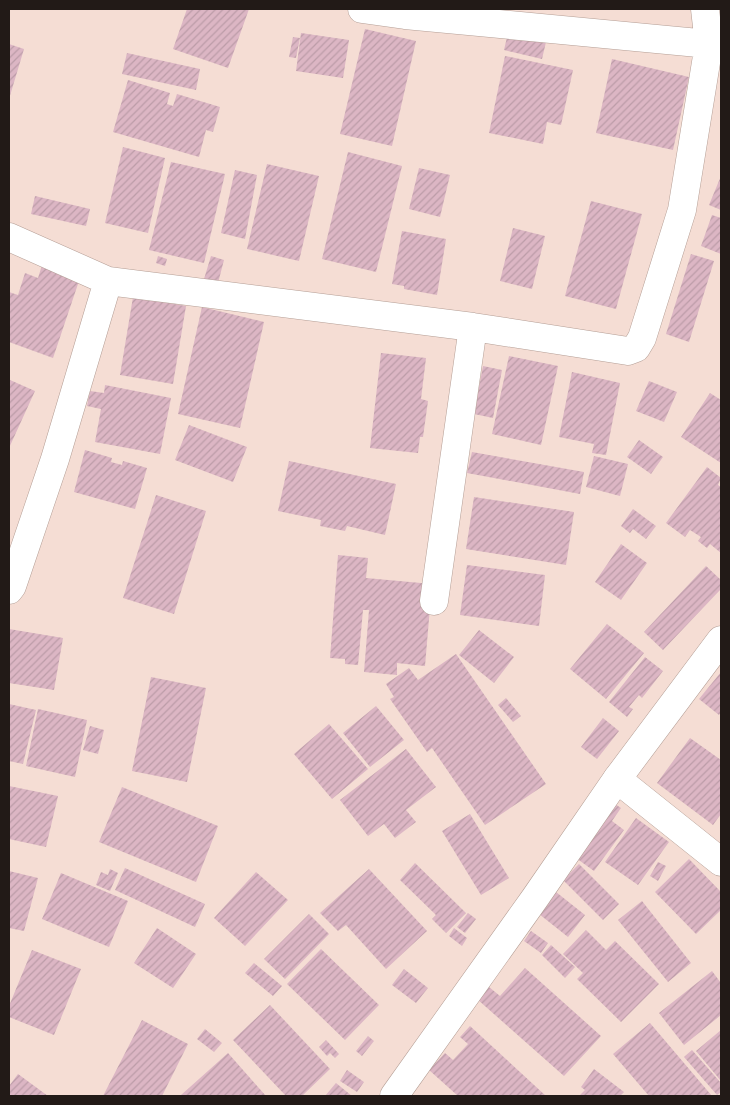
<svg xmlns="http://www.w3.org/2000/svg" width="730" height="1105" font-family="'Asap Condensed',sans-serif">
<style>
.building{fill:url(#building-hatch)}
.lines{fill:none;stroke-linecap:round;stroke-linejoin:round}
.street-casing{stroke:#b49e95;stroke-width:29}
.secondary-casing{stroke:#b49e95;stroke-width:29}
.street{stroke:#fff;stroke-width:28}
.secondary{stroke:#fff;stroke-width:28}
</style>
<defs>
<pattern id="building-hatch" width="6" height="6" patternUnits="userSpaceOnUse" patternTransform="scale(1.25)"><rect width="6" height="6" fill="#dcb6c4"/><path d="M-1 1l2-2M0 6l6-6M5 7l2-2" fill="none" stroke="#bc9ca8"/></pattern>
</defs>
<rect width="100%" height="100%" fill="#f5ddd4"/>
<path class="building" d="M187 9H249L228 68 173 49Z
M365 29 416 41 392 146 340 134Z
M301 33 349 40 343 78 296 71Z
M508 33 546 42 542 59 504 50Z
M293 37 300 38 296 58 289 57Z
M9 44 24 49 9 99Z
M127 53 200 69 196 90 122 74Z
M505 56 573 70 561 125 547 122 543 144 489 133Z
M612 59 689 77 673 150 596 133Z
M128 80 170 93 167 104 173 106 177 94 220 107 213 132 206 130 199 157 113 132Z
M123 147 165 158 148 233 105 223Z
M348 152 402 166 376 272 322 259Z
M171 162 225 174 204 263 149 250Z
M267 164 319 176 299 261 247 249Z
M419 168 450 175 440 217 409 209Z
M235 170 257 175 245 239 221 233Z
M721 176V210L709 205Z
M35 196 90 209 86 226 31 214Z
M591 201 642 214 616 309 565 296Z
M712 215 721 218V254L701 246Z
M513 228 545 236 532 289 500 281Z
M402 231 446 239 437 295 404 289V286L392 284Z
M691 254 714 261 689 342 666 334Z
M158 256 167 259 165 266 156 263Z
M211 256 224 260 218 283 204 279Z
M42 265 80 278 53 358 9 342V292L18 295 25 273 38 278Z
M133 297 186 306 173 384 120 375Z
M202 307 264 322 240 428 178 414Z
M381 353 426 358 421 399 428 401 423 437H420L418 453 370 448Z
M509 356 558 366 541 445 492 434Z
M483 366 502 370 493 418 474 414Z
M572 372 620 383 606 455 592 453 594 444 559 437Z
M10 380 35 391 9 448V382Z
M649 381 677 392 664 422 636 411Z
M105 385 171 398 160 454 95 442 101 409 87 406 90 391 104 393Z
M710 393 721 400V463L681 437Z
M189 425 247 447 233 482 175 460Z
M639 440 663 457 651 474 627 457Z
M85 450 112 458 111 462 122 465 123 461 147 468 135 509 74 492Z
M472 452 584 472 580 494 467 473Z
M594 456 628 464 620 496 586 487Z
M289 461 396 484 385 535 347 526 345 531 320 526 321 520 278 511Z
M707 467 721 478 718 485 721 487V553L710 544 707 548 698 541 701 537 690 530 685 537 666 523Z
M156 495 206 511 174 614 123 598Z
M474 497 574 512 566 565 466 549Z
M633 509 656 526 646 539 633 529 630 533 621 526Z
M621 544 647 563 621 600 595 582Z
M338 555 368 558 366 578 432 584 425 666 397 663V675L364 672 369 610H363L358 665 345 664V659L330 658Z
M467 565 545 575 539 626 460 615Z
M706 566 721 580V589L663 650 644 632Z
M607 624 644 653 606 699 570 669Z
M9 629 63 638 54 690 9 683Z
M479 630 514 657 494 683 459 655Z
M456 654 546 784 485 825 432 748 427 752 390 699 394 697 386 684 409 668 418 680Z
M645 657 663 671 642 698 639 695 629 707 633 709 627 717 609 702Z
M721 672V712L719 715 699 699Z
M151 677 206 688 187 782 132 771Z
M506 698 521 716 513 722 498 705Z
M9 704 36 710 23 764 9 761Z
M376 706 404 740 370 767 343 733Z
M38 709 87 720 75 777 26 766Z
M603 718 619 731 597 759 581 747Z
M329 724 368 769 332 799 294 754Z
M90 726 104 730 98 754 83 750Z
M690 738 721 760V814L713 825 657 783Z
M406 749 436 787 406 810 416 822 395 838 384 824 368 836 340 800Z
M9 786 58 796 46 847 9 839Z
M122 787 218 826 196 882 99 842Z
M615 804 621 808 612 821 624 830 594 871 576 858Z
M470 814 509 878 481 895 442 831Z
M636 818 669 842 638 885 605 862Z
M689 859 721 892V910L696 934 655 892Z
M658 862 666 866 658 881 650 876Z
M415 863 466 913 446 933 432 919 436 915 400 880Z
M579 864 619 904 603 920 563 880Z
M125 868 205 904 195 927 115 890Z
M110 869 118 873 110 891 96 885 101 872 108 875Z
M369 869 427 931 386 969 346 925 338 931 320 913Z
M9 871 38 878 24 931 9 928Z
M256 872 288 900 245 946 214 918Z
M61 873 128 901 109 947 42 919Z
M556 892 585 915 568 937 539 914Z
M642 901 691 963 668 982 618 920Z
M468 913 476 919 465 933 457 927Z
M309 914 329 934 285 979 264 959Z
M157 928 196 954 173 988 134 963Z
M454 928 467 938 462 946 449 936Z
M586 930 606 950 615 941 659 984 621 1022 577 979 583 973 563 954Z
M531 931 548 943 541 953 524 941Z
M551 945 575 967 565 978 542 955Z
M321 949 379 1005 345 1040 287 984Z
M32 950 81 969 54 1035 9 1017V1006Z
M254 963 282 986 273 996 245 973Z
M525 968 601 1036 564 1076 477 999 489 987 500 996Z
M404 969 428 988 416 1003 392 985Z
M712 971 721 983V1015L684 1045 659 1013Z
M270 1005 330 1069 302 1096H286L233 1040Z
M142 1020 188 1044 162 1096H103Z
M650 1023 712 1096H649L613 1054Z
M470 1026 546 1096H458L429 1070 445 1053 453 1060 468 1044 460 1037Z
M205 1029 222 1043 214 1052 197 1039Z
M721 1030V1081L696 1051Z
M368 1036 374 1041 362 1056 356 1051Z
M326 1040 339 1054 335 1058 330 1053 327 1056 319 1047Z
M692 1050 721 1083V1092L717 1095 684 1057Z
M228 1053 266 1096H180Z
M594 1069 624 1092 620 1096H579L585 1090 581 1087Z
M347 1070 364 1082 357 1092 340 1081Z
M18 1074 48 1096H9V1086Z
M336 1083 352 1096H325Z"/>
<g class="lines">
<defs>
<path id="street" d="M362 9 405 15 709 44
M9 237 108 281 473 327 628 351 636 348 642 338 682 210 709 44 705 9
M9 590 12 586 55 459 108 281
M434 601 473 327
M617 779 721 862"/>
<path id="secondary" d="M394 1096 535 898 617 779 721 640"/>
</defs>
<use href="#street" class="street-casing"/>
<use href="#secondary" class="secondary-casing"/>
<use href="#street" class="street"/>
<use href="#secondary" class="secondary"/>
</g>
<rect width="730" height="1105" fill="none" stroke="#221a17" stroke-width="20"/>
</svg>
